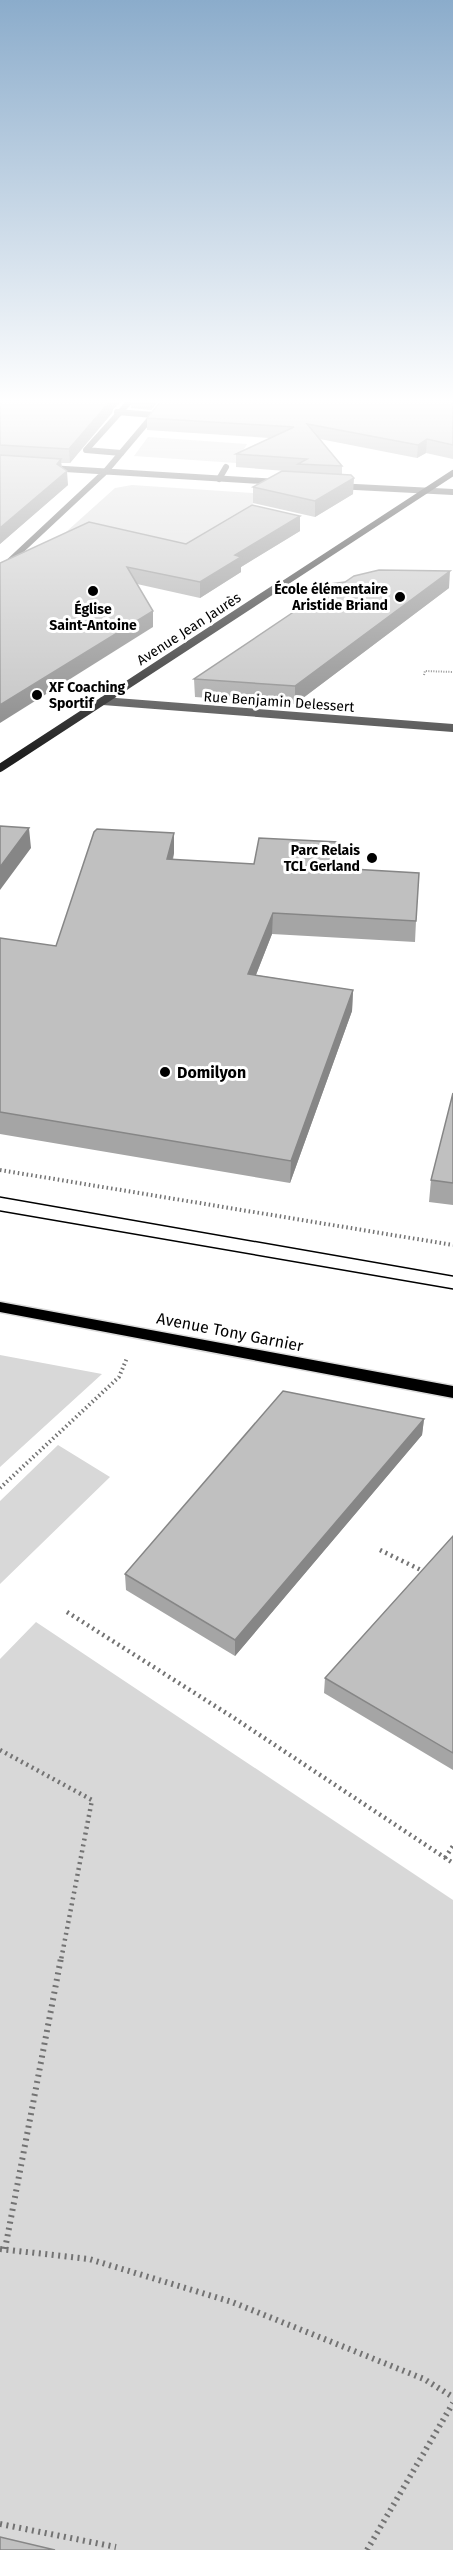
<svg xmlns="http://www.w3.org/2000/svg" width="453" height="2550" font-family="'Fira Sans',sans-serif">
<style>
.green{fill:#d8d8d8}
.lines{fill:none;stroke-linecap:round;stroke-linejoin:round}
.primary-casing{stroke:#dbdbdb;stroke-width:3}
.path-far3{stroke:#737373;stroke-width:2;stroke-dasharray:1 1.5;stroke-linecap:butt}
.path-far2{stroke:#737373;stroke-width:4;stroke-dasharray:1.5 3;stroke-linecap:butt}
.path-far1{stroke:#737373;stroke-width:4.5;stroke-dasharray:2 4;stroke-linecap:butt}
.path{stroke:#737373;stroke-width:6;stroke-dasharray:2 4.5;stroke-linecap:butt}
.service{stroke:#515151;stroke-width:6}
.pedestrian{stroke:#515151;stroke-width:6}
.minor-far1{stroke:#515151;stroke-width:6}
.minor{stroke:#515151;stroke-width:8}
.secondary-far1{stroke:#1e1e1e;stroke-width:6}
.secondary{stroke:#1e1e1e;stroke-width:8}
.primary{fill:#000;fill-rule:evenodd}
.tram{stroke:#000;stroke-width:1.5}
.wall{fill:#a5a5a5}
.shaded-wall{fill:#868686}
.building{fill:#c0c0c0;stroke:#868686;stroke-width:1.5}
.poi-dot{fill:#000;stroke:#fff;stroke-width:2}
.labels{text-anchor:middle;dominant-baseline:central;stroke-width:6;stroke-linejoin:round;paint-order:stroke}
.far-poi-label{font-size:14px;font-weight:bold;fill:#000;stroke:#fff;text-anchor:end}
.far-street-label{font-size:14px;fill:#000;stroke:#fff}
.poi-label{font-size:16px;font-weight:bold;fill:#000;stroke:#fff;text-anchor:start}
.street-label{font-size:16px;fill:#000;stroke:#fff}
</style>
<rect width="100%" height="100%" fill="#fff"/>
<path class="green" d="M148 437 247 444 236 463 134 456Z
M132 485 269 494 166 555 66 532 115 488Z
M0 1355 102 1374 0 1467Z
M58 1445 110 1477 0 1584V1501Z
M36 1622 453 1900V2550H0V1659Z"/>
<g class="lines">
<defs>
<path id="primary" d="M0 1302 453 1386V1398L0 1312Z"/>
</defs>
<use href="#primary" class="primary-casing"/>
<path class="path-far3" d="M424 675 425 671 453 672"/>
<path class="path-far2" d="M0 1170 453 1245
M0 1488 119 1377 127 1358"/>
<path class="path-far1" d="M380 1550 425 1572
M67 1612 234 1718 453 1863
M0 1750 92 1800 61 1960
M445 1858 453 1846"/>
<path class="path" d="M0 2249 89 2259 232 2302 424 2379 453 2397
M5 2249 61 1958
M0 2524 116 2547
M367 2550 453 2403"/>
<path class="service" d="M219 479 226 467"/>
<path class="pedestrian" d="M121 453 86 450 131 400"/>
<path class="minor-far1" d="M117 412 154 415
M49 468 277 482
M336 486 453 492
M0 570 106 471 166 400"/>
<path class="minor" d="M103 701 453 728"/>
<path class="secondary-far1" d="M277 588 453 473"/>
<path class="secondary" d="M0 768 279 586"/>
<use href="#primary" class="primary"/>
<path class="tram" d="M0 1197 453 1276
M0 1211 453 1289"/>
</g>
<path class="wall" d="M0 400H123L113 409 112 413 70 463H61L62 467 68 485 0 544Z
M131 400H159L151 410 131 408Z
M453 400V459L426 453 417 458 320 439 342 466V474L353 494 315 517 253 503V487L298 472 236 467V454L270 438 147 430V418Z
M300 516V531L241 567V572L200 598 137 584 153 627 0 563 186 544Z
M449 588 295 704 195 697 194 679 322 610Z
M174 833V853L173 860 254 864 337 862 336 868 416 921 415 942 272 934 256 975 353 990 352 1011 290 1183 0 1134V938L56 946Z
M453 1093V1205L429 1202 431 1180Z
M424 1419 422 1435 235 1656 126 1590 125 1574Z
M453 1536V1770L324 1693 325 1678Z"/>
<path class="shaded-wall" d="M111 400H123L113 409 112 413 70 463 69 449Z
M151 400H159L151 410Z
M427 439 426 453 417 458 418 445Z
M61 459 62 473 57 464Z
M67 471 68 485 0 544V528Z
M354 478 353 494 315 517V501Z
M300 516V531L241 567V572L200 598V582L235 555Z
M450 571 449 588 295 704V686Z
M153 611V627L0 723V705Z
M29 828 31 848 0 890V867Z
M174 833V853L167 879V859Z
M338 842 337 862 334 888 335 868Z
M273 913 272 934 248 995V974Z
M353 990 352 1011 290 1183 291 1161Z
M424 1419 422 1435 235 1656V1640Z"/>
<path class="building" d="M0 400H111L69 449 0 445Z
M162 400H453V445L427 439 418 445 307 424 342 466 298 464 307 459 236 454 294 427 147 418Z
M0 455 61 459 57 464 67 471 0 528Z
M282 471 351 475 354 478 315 501 253 487Z
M252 505 300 516 235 555 241 557 200 582 127 567 153 611 0 705V563L89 522 186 544Z
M379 570 450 571 295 686 194 679 304 605 322 610 330 584 345 582 354 576Z
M0 826 29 828 0 867Z
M97 829 174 833 167 859 254 864 259 838 338 842 335 868 419 873 416 921 273 913 248 974 353 990 291 1161 0 1112V938L56 946 94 832Z
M453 1093V1183L431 1180Z
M283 1391 424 1419 235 1640 125 1574Z
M453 1536V1753L325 1678Z
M0 2537 55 2550H0Z"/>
<linearGradient id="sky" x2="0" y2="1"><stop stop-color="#8baccb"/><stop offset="0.53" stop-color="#fff"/><stop offset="1" stop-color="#fff" stop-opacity="0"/></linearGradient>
<rect width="453" height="757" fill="url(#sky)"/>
<g class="poi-dot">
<circle cx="93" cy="591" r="6"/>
<circle cx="400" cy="597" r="6"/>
<circle cx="37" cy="695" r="6"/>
<circle cx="372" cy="858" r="6"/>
<circle cx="165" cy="1072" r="6"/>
</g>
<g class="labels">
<g class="far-poi-label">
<text x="388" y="589">École élémentaire<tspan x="388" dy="16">Aristide Briand</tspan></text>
<text x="93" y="609" text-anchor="middle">Église<tspan x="93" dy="16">Saint-Antoine</tspan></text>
<text x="49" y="687" text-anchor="start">XF Coaching<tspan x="49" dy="16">Sportif</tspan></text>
<text x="360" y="850">Parc Relais<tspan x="360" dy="16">TCL Gerland</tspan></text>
</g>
<g class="far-street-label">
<text transform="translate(189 629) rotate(-33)">Avenue Jean Jaurès</text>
<text transform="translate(279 702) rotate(4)">Rue Benjamin Delessert</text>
</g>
<g class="poi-label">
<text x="177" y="1072">Domilyon</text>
</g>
<g class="street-label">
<text transform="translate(230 1332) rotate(11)">Avenue Tony Garnier</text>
</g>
</g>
</svg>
